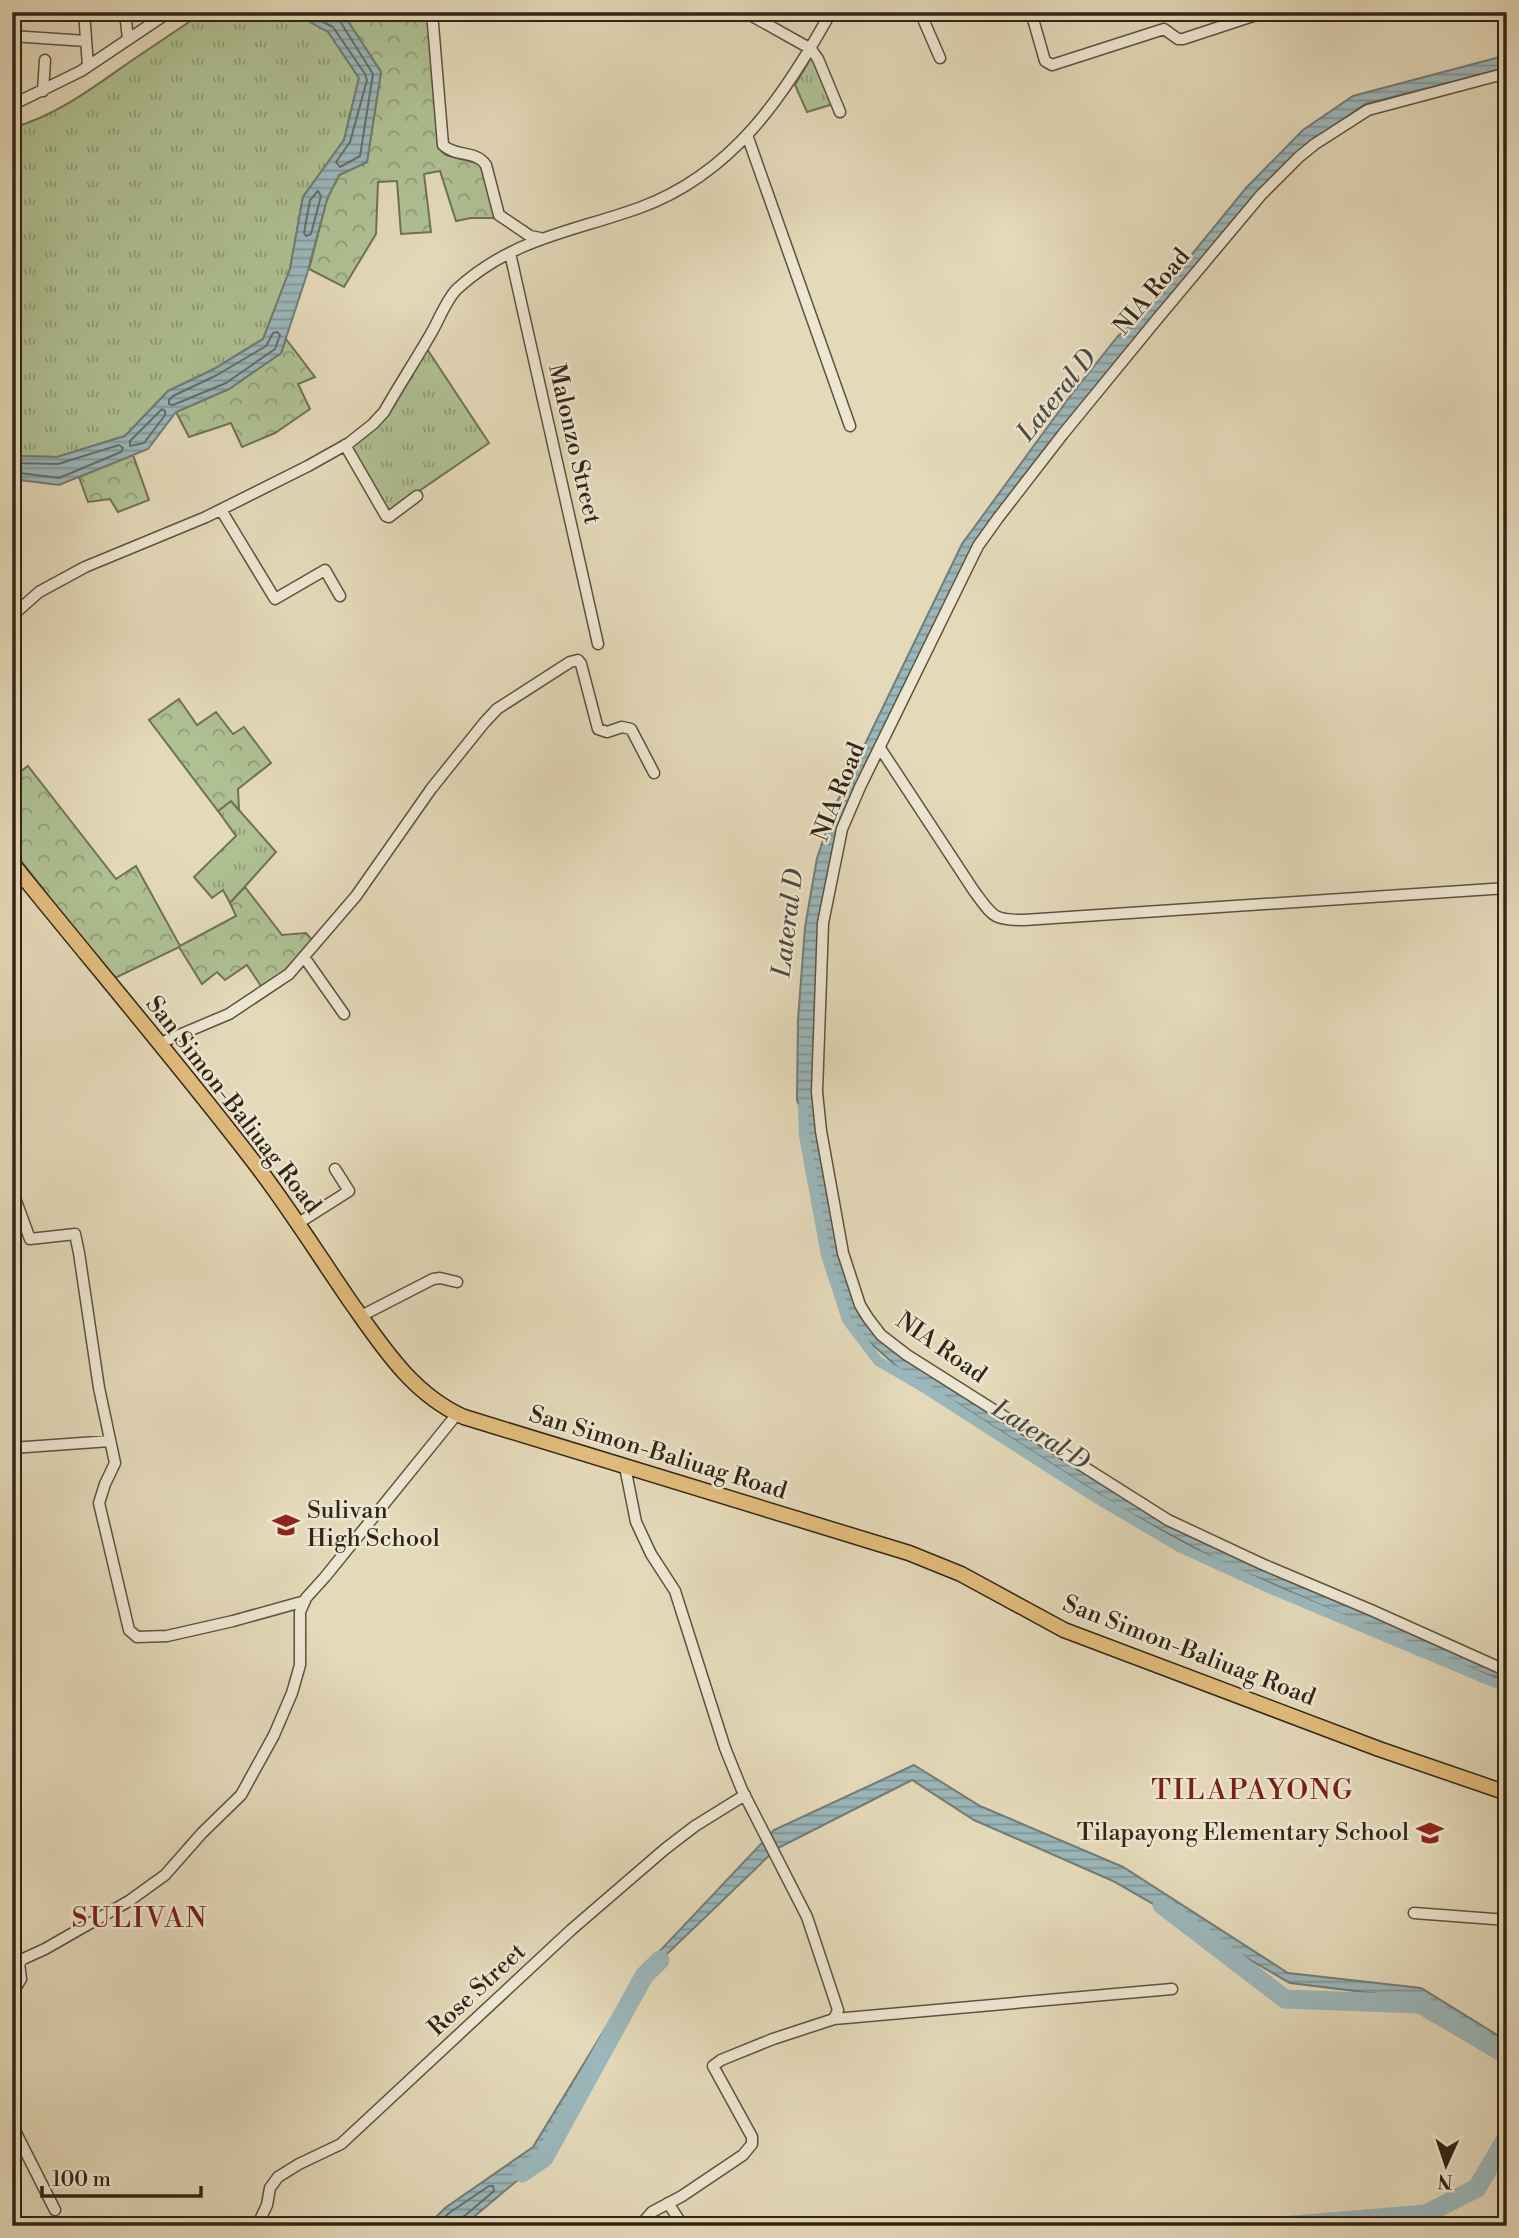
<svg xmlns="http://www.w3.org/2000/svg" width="1519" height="2238" font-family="'Libre Bodoni',serif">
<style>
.grass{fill:url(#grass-tufts);stroke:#707254;stroke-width:2}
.forest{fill:url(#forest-crowns);stroke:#707254;stroke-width:2}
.water{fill:url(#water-rules);stroke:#717d79;stroke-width:2}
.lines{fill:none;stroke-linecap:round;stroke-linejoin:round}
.shore{stroke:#666e68;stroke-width:2}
.canal{stroke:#9bb7bb;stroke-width:10}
.river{stroke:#9bb7bb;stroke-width:19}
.minor-casing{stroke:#5e523e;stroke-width:13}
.major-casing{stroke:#322515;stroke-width:17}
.minor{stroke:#ede6d2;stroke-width:10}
.major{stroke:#e2bc7c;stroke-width:14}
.labels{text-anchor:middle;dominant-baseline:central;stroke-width:5;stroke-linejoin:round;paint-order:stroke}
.street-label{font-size:24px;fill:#322515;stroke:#ede6d2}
.poi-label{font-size:24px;fill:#322515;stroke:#ede6d2;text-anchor:start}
.water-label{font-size:26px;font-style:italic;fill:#4c4a3e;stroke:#ede6d2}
.quarter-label{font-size:28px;letter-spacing:2px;fill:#7a1f14;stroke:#ede6d2}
</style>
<defs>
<pattern id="grass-tufts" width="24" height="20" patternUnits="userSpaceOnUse" patternTransform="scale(1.75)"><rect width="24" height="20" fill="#afc093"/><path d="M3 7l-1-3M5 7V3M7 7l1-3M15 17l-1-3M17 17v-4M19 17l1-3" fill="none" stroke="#8f9c77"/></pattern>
<pattern id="forest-crowns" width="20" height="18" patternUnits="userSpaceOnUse" patternTransform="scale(1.75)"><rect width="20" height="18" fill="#afc093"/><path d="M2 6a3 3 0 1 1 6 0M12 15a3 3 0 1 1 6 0" fill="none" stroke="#8f9c77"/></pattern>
<pattern id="water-rules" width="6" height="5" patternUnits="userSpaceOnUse" patternTransform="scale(1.75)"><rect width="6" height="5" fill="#9bb7bb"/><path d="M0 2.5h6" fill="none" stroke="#7f9597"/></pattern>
</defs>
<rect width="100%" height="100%" fill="#e4d9b9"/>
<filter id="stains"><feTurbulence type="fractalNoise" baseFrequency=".00286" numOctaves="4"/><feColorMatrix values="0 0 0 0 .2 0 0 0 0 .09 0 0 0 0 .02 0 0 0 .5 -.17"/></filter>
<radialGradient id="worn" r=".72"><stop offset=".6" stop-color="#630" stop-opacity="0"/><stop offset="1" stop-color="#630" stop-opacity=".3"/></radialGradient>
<path class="grass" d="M204 12H292L328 31 359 78 344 140 303 197 290 269 263 339 214 369 168 391 125 436 57 457 12 456V128C56 116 94 87 131 61 155 45 179 29 204 12Z
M812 56 833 104 807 112 795 85Z
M427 349 489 443 387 513 352 447Z
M231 801 276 852 230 903 223 890 212 898 194 877 236 836 218 811Z"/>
<path class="forest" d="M342 12 428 14 438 148 446 155 480 164 497 218H471L456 221 440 171 424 174 431 232 401 234 397 181 378 182 376 234 344 287 309 269 327 199 339 175 367 162 381 72Z
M286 339 315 377 298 384 310 409 275 433 242 447 231 423 189 437 176 412 229 389 281 353Z
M133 455 149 500 118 512 110 499 88 502 79 477Z
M179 699 197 725 216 712 233 734 244 727 271 763 238 789 239 810 231 801 218 811 149 720Z
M28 766 116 879 136 866 180 946 236 916 230 903 245 887 282 935 306 933 313 941 287 973 263 989 247 965 225 980 217 972 202 984 179 947 113 979 12 849V778Z"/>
<path class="water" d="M292 12H342L381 72 367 162 339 175 327 199 307 274 281 353 229 389 176 412 148 449 59 485 12 479V456L57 457 125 436 168 391 214 369 263 339 290 269 303 197 344 140 359 78 328 32Z
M1507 55V68L1365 104 1308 144 990 523 833 851 814 1092 830 1200 864 1320 1138 1507 1507 1675V1682L1415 1647 1264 1580 1228 1566 1119 1507 960 1405 904 1373 865 1338 852 1320 841 1296 829 1257 805 1128 801 1109 797 1100 798 1020 805 927 817 858 835 806 962 544 1068 399 1118 336 1139 319 1246 188 1303 130 1353 96Z
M914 1765 980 1806 1123 1867 1288 1973 1421 1988 1507 2041V2054L1420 1999 1290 1983 1113 1881 974 1820 912 1780 776 1849 644 1976 544 2158 463 2226H427L445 2208 533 2147 639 1973 774 1830Z"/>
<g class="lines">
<path class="shore" d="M304 12 333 27 365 74 367 80 350 142 336 162 340 167 360 156 373 74 338 18 337 12
M318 191 321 196 311 234 306 236 304 233 310 200Z
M277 332 280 335 275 349 226 383 173 405 169 404V400L173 396 217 375 266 346 273 333Z
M162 409 165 411V415L144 443 130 446V441Z
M12 463 58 464 119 445 123 448 121 452 59 478 12 472
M437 2226 449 2213 489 2186H493L494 2191 462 2218 460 2226"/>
<path class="canal" d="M803 1107 804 1136 826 1255 847 1320 878 1361 926 1389 1096 1498 1179 1547 1273 1590 1507 1688"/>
<path class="river" d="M1162 1905 1285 1999 1420 2004 1507 2055
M522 2173 544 2158 644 1976 660 1960
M1282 2226 1426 2214 1477 2188 1507 2137"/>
<defs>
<path id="minor" d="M84 12 88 66
M125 12 128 39
M432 12 443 145C455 157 476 150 486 165L499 215 530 236 540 238
M745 12 811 49 818 59 840 112
M920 12 940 58
M1031 12 1045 61 1052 65 1164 29 1178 39H1183L1256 15
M12 36 86 41
M1507 73 1368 110 1315 144 1299 157 1261 195 1158 318 1063 434 998 518 978 546 860 787 842 829 823 923 817 1092 821 1131 843 1253 860 1305 868 1318 881 1335 907 1355 1168 1520 1262 1564 1371 1610 1507 1671
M43 91 45 60
M12 105 81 71 169 12
M747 135 850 426
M510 253 598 644
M345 445 386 516 389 517 417 496
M221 510 275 599 325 570 340 596
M12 616 39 592 85 567 206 517 308 466 349 443 373 424 384 412C400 384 417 358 433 330 440 317 447 299 457 289 513 238 572 232 639 208 733 174 785 95 831 12
M880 748 974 891C993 916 992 920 1024 920L1507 888
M304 957 344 1014
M158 1044 229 1014 289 974 356 896 431 789 484 723 497 709 570 662 578 660 581 664 598 729 607 732 622 727 631 729 654 773
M12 1190 30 1239 75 1234 79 1253 99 1388 115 1463 105 1484 99 1503 129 1630 137 1637 167 1636 233 1621 305 1601
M297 1224 349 1191 335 1169
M361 1316 433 1279 440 1278 457 1282
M12 1448 110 1441
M625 1467 636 1522 651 1554 675 1591 725 1748 742 1790 807 1917 838 2010 834 2019 773 2039 721 2060 713 2066 752 2137V2144L743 2155 682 2196 652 2212 640 2226
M1414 1913 1507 1920
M12 1988 16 1987 21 1979 19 1963 23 1959 45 1949 129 1901 165 1875 202 1833 241 1795 274 1735 292 1693 300 1665V1612L306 1598 325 1577 457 1414
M834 2019 1172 1989
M12 2125 55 2210
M668 2203 683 2226
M257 2226 267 2205 270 2188 278 2177 299 2164 341 2144 571 1930 665 1849 695 1826 745 1795"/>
<path id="major" d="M12 863C91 961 173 1057 250 1157 286 1203 317 1253 350 1301 382 1346 412 1394 464 1417L909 1553 961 1574 1064 1630 1379 1749 1507 1793"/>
</defs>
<use href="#minor" class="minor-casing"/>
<use href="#major" class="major-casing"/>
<use href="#minor" class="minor"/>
<use href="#major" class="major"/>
</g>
<defs>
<symbol id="school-bare" viewBox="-9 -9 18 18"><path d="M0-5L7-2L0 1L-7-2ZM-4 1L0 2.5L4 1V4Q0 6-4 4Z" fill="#8f2418" stroke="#ede6d2" stroke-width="2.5" paint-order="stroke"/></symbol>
</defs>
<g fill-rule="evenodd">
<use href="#school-bare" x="267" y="1506" width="38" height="38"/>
<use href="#school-bare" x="1411" y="1814" width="38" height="38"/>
</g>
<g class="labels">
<g class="street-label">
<text transform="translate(1152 292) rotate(-50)">NIA Road</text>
<text transform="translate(574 444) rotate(77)">Malonzo Street</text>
<text transform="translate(839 792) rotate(-68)">NIA Road</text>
<text transform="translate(233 1105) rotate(52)">San Simon-Baliuag Road</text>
<text transform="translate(941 1348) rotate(35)">NIA Road</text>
<text transform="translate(658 1453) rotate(17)">San Simon-Baliuag Road</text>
<text transform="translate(1189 1651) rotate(21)">San Simon-Baliuag Road</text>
<text transform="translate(477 1990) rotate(-43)">Rose Street</text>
</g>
<g class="poi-label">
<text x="307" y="1511">Sulivan<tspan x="307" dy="28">High School</tspan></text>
<text x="1409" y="1833" text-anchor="end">Tilapayong Elementary School</text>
</g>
<g class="water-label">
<text transform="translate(1057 395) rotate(-51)">Lateral D</text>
<text transform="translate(788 923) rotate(-83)">Lateral D</text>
<text transform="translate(1041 1435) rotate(32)">Lateral D</text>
</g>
<g class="quarter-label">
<text x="1253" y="1790">TILAPAYONG</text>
<text x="140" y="1918">SULIVAN</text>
</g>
</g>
<rect width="1519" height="2238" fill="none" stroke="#e4d9b9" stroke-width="42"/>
<rect x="14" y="14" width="1491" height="2210" fill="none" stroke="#322515" stroke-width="3.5"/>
<rect x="21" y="21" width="1477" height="2196" fill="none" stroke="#322515" stroke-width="2"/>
<g transform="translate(1446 2165) rotate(183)" stroke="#ede6d2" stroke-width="5" paint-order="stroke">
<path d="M0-5L12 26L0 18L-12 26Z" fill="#322515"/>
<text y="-10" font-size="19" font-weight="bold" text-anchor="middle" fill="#322515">N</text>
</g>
<path d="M42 2186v10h159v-10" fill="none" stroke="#322515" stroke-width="3.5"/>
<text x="52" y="2186" font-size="21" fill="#322515" stroke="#ede6d2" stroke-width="5" paint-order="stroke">100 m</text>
<rect width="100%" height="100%" filter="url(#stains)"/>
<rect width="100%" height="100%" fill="url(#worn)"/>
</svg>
